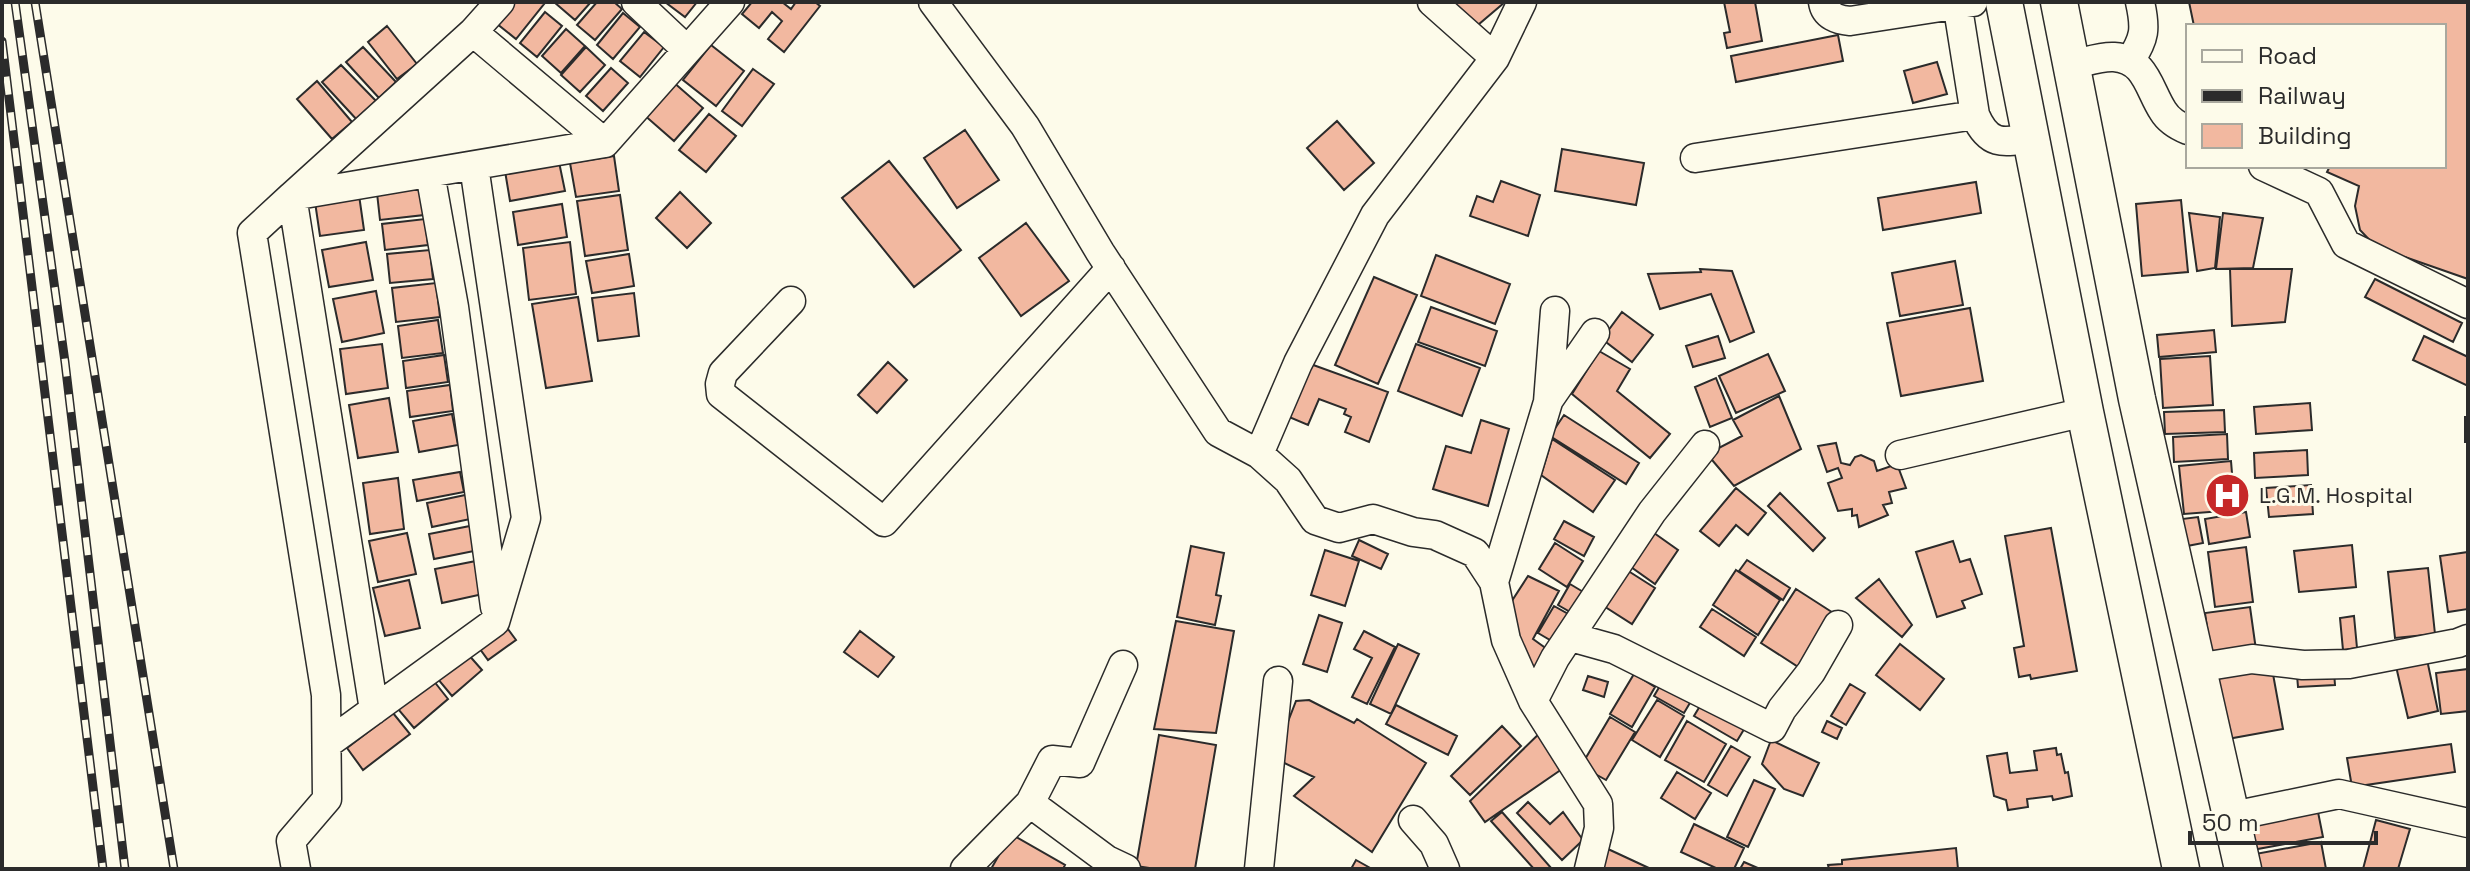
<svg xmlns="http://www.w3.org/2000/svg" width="2470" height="871" font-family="'Space Grotesk',sans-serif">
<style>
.building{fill:#f2b8a0;stroke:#2b2b2b;stroke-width:2}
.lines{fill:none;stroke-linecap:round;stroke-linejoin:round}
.minor-casing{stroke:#2b2b2b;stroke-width:31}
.major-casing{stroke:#2b2b2b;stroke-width:39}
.minor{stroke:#fdfbea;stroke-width:28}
.major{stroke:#fdfbea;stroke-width:36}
.rail-casing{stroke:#2b2b2b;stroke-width:9}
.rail{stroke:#fdfbea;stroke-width:6;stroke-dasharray:18;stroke-linecap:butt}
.labels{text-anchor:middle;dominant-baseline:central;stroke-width:6;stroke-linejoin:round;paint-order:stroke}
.poi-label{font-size:22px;fill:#2b2b2b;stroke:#fdfbea;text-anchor:start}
</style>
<rect width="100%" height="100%" fill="#fdfbea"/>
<path class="building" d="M513 2H540L544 4 516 39 496 23Z
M554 2H591L575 20Z
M597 2H614L622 9 595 40 577 25Z
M665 2H697L685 17Z
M752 2H782L791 9 796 2H815L820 6 784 52 768 39 782 21 772 12 759 28 742 14Z
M1449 2H1505L1472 30Z
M1724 2H1755L1762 41 1727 48 1724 33 1730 32Z
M2189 2H2468V279L2405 257 2403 261 2380 251 2360 230 2355 206 2359 186 2327 172 2330 166H2444V26H2194Z
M545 12 562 26 537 57 520 43Z
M623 13 640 27 613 59 597 45Z
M387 26 417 64 397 79 368 42Z
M566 29 585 46 561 73 542 56Z
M644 32 664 47 640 77 620 61Z
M1838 35 1843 61 1736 82 1731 56Z
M711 45 744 71 716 106 683 80Z
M363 47 396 82 379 98 346 62Z
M586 47 605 65 580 92 561 75Z
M1937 62 1947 94 1913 103 1904 71Z
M341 65 378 103 358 121 322 82Z
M611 68 628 83 603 111 586 96Z
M753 69 774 84 742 126 722 111Z
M317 81 352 122 332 139 297 99Z
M672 81 703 108 674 141 643 114Z
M709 114 736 136 706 172 679 150Z
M1337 121 1374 163 1344 190 1307 148Z
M965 130 999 180 957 208 924 158Z
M1562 149 1644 163 1636 205 1555 191Z
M614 156 619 191 576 197 570 163Z
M889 161 961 250 914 287 842 198Z
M559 162 565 191 510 201 505 171Z
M1501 181 1540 195 1528 236 1470 216 1477 196 1493 202Z
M1976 182 1981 213 1883 230 1878 198Z
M420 188 424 215 380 220 377 193Z
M680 192 711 223 687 248 656 218Z
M359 195 364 230 320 236 315 202Z
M620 195 628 250 585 256 577 201Z
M2181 200 2188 272 2142 276 2136 204Z
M562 204 567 237 518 245 513 212Z
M2189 213 2220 217 2215 268 2197 271Z
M2223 213 2263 218 2253 268 2216 269Z
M425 219 428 245 385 250 382 224Z
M1026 223 1069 281 1021 316 979 258Z
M366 242 373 280 329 287 322 250Z
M570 242 576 294 529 300 523 248Z
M430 250 433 279 390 283 387 254Z
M629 254 634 286 592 293 586 261Z
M1436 255 1510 284 1495 324 1421 296Z
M1955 261 1963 305 1900 316 1892 273Z
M1700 269 1732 271 1754 332 1730 342 1711 294 1660 309 1648 274 1701 272Z
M2230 269H2292L2285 322 2232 326Z
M1374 277 1417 295 1378 384 1335 365Z
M2375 279 2462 323 2453 342 2365 297Z
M436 283 440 317 396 322 392 288Z
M376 291 384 333 342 342 333 299Z
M634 293 639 336 598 341 592 298Z
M578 297 592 381 546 388 532 304Z
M1431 307 1497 331 1485 366 1418 342Z
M1970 308 1983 381 1901 396 1887 323Z
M1622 312 1653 335 1632 362 1602 339Z
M438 320 443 353 402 358 398 326Z
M2214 330 2216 352 2159 357 2157 335Z
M1718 336 1725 358 1693 367 1686 346Z
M2424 336 2468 357V386L2413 360Z
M382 344 388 388 346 394 340 349Z
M1416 344 1480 368 1462 416 1398 391Z
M1599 351 1630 369 1617 391 1670 434 1650 458 1572 394Z
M1768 354 1785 391 1736 413 1719 376Z
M444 355 448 382 406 388 403 361Z
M2210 356 2213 405 2163 408 2160 359Z
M888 362 907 380 877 413 858 395Z
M1305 362 1388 392 1369 442 1345 432 1351 417 1344 414 1346 409 1319 399 1308 425 1282 414Z
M1716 378 1732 418 1710 427 1695 387Z
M450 385 453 411 410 417 407 391Z
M1779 396 1801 449 1734 486 1707 454 1742 436 1733 420Z
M389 398 398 452 358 458 349 405Z
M2310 403 2312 430 2256 434 2254 407Z
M2224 410 2225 432 2165 434 2164 412Z
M452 414 458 445 419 452 413 421Z
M1564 415 1639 463 1626 484 1550 436Z
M2465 417H2468V442H2465Z
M1481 420 1509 429 1488 506 1433 489 1446 446 1471 453Z
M2227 434 2228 459 2174 462 2173 437Z
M1552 439 1615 480 1593 512 1541 475Z
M1836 443 1841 463 1850 465 1855 457 1861 455 1874 461 1877 471 1897 464 1906 488 1889 492 1892 503 1883 505 1888 515 1859 527 1857 515 1852 516V509L1838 511 1828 483 1842 478 1838 468 1827 472 1818 446Z
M2307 450 2308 475 2255 478 2254 453Z
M2231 461 2235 510 2184 514 2179 466Z
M460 472 464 492 417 501 413 480Z
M398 478 404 529 370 534 363 483Z
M2311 485 2313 514 2269 517 2266 488Z
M1736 488 1766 513 1748 535 1736 525 1719 546 1700 531Z
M1780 493 1825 538 1813 551 1768 506Z
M470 494 475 518 432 527 427 503Z
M2246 512 2250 537 2209 544 2205 519Z
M2198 517 2203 543 2187 546 2182 519Z
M1564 521 1594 537 1584 556 1554 539Z
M475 525 479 550 434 559 429 534Z
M1647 528 1678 550 1655 584 1624 562Z
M2051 528 2077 671 2031 679 2030 675 2019 677 2014 648 2024 646 2005 536Z
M407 533 416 574 378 582 369 541Z
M1359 540 1388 554 1381 569 1352 556Z
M1953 541 1960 562 1970 559 1982 594 1962 601 1965 608 1937 617 1916 552Z
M1555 543 1583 561 1567 587 1539 569Z
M2352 545 2356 587 2299 592 2294 551Z
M1191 546 1224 553 1216 595 1221 596 1215 625 1177 617Z
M2246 547 2253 602 2215 607 2208 552Z
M1325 550 1359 561 1345 606 1311 595Z
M2468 552V609L2448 612 2440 556Z
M1747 560 1790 588 1783 600 1739 571Z
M476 561 483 594 442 603 435 569Z
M1622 567 1655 588 1632 624 1599 603Z
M2428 568 2435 634 2395 638 2388 572Z
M1736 570 1780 600 1758 635 1713 605Z
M1528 576 1559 591 1533 639 1551 652 1532 676 1508 607Z
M1879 579 1912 625 1902 637 1856 598Z
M409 580 420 628 385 636 373 588Z
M1570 584 1590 596 1579 617 1558 605Z
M1796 589 1838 616 1803 670 1761 643Z
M1554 606 1577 619 1562 647 1538 633Z
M2250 607 2256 650 2211 656 2205 613Z
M1712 609 1756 637 1744 656 1700 627Z
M1319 615 1342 623 1327 672 1303 664Z
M2354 616 2357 648 2343 650 2340 618Z
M1176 621 1234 631 1216 733 1154 729Z
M505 625 516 640 488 660 477 645Z
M860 631 894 657 878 677 844 652Z
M1364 631 1395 647 1367 704 1352 697 1372 658 1354 649Z
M1398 644 1419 654 1391 714 1370 704Z
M1900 644 1944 679 1920 710 1876 675Z
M467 653 482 670 452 696 437 678Z
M2426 655 2438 711 2408 718 2395 662Z
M2271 663 2283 729 2222 740 2210 674Z
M2468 669V711L2441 714 2436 673Z
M2334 672 2335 685 2298 687 2297 675Z
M1634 674 1655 687 1632 727 1610 714Z
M1588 676 1608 682 1604 697 1583 690Z
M1664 679 1694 696 1684 713 1654 696Z
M433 680 448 699 414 728 398 709Z
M1850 684 1865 693 1846 725 1831 716Z
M1706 696 1749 721 1737 741 1694 716Z
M1309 700 1354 723 1357 719 1426 763 1372 852 1294 796 1314 777 1278 760 1277 750 1296 701Z
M1657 700 1684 716 1660 757 1632 740Z
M1396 705 1457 736 1448 755 1386 724Z
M393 713 410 734 363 770 347 748Z
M1610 717 1635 732 1606 780 1581 766Z
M1687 721 1726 744 1704 782 1665 760Z
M1827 721 1842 728 1837 739 1822 732Z
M1502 726 1521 746 1470 795 1451 776Z
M1545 728 1565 767 1485 822 1470 801Z
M1159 735 1216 745 1195 869H1156L1136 866Z
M1771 740 1819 763 1803 796 1784 789 1762 764Z
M2451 744 2455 772 2352 787 2347 758Z
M1731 746 1750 757 1727 796 1708 785Z
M2056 748 2057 755 2061 754 2065 773 2068 772 2072 796 2053 800 2052 796 2027 799 2028 807 2008 810 2006 800 1994 796 1987 756 2007 753 2010 773 2037 770 2034 751Z
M1677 772 1711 793 1695 819 1661 798Z
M1754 780 1775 789 1748 847 1727 837Z
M1528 802 1550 824 1563 812 1583 840 1562 860 1517 813Z
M2316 802 2323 837 2252 850 2245 815Z
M1502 812 1552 869H1534L1491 821Z
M2376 820 2410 829 2398 869H2363Z
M1694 824 1744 848 1734 869H1718L1681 852Z
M1011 834 1065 865 1063 869H991Z
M2321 842 2326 869H2253L2250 855Z
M1956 848 1958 869H1829L1828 865 1842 864V860Z
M1608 849 1651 869H1600Z
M1356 860 1372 869H1351Z
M1744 862 1760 869H1740Z"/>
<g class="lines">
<defs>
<path id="minor" d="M636 2 687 50
M933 2 1025 126 1100 252 1218 432 1259 454 1288 480 1315 520 1339 528 1373 519 1413 532 1435 535 1475 553 1494 582
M1432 2 1495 58
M1823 2C1825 16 1838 20 1850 21L1973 2
M1957 2 1975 115C1988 145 2002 144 2032 137
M473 32 500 2
M2130 61C2145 38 2146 29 2140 2
M2070 65C2083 63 2100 56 2114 57 2146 59 2149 90 2163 111 2169 121 2178 126 2188 130
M1695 158 1975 115
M2263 166 2319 192 2346 244 2468 304
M430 173 454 307 495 607
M791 301 723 373 720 384 721 394 884 522 1111 268
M1555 311 1548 402 1494 582 1506 640 1533 701 1598 804 1599 828 1589 869
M1548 401 1595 333
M1259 454 1298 363 1375 215 1495 58 1522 2
M1900 455 2085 412
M1571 637 1614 649 1772 728 1782 709 1811 672 1838 625
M2196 668 2252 659 2303 665 2349 664 2458 643 2468 639
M1533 701 1555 658 1652 512 1705 445
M374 710 292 196 473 32 605 143
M327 744 495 622 526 518 474 166
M1030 803 1107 860 1126 869
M2233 816 2339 794 2468 823
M1413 820 1434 844 1445 869
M296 869 291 841 327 799 326 695 252 233 292 196 605 143 730 2
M965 869 1030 803 1052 760 1080 763 1123 665
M1259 869 1278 681"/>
<path id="major" d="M2004 2 2085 412 2181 869
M2059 2 2137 399 2243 869"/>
</defs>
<use href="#minor" class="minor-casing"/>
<use href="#major" class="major-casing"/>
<use href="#minor" class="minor"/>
<use href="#major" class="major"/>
<defs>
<path id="rail" d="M15 2 65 362 125 869
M35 2 174 869
M2 41 103 869"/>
</defs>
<use href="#rail" class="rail-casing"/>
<use href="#rail" class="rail"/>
</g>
<defs>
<symbol id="hospital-disc" viewBox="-11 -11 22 22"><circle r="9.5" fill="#c62828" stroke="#fdfbea"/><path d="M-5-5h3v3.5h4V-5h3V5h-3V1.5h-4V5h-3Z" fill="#fff"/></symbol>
</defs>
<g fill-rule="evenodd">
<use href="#hospital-disc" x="2202" y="470" width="51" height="51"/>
</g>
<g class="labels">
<g class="poi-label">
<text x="2259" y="495">L.G.M. Hospital</text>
</g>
</g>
<rect width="2470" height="871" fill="none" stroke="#2b2b2b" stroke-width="8"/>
<rect x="2186" y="24" width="260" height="144" fill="#fdfbea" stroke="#a9a89e" stroke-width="2"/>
<rect x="2202" y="50" width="40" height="12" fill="#fdfbea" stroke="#a9a89e" stroke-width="2"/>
<text x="2258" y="64" font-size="24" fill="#2b2b2b">Road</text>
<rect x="2202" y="90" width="40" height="12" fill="#2b2b2b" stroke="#a9a89e" stroke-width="2"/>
<text x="2258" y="104" font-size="24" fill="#2b2b2b">Railway</text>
<rect x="2202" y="124" width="40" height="24" fill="#f2b8a0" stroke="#a9a89e" stroke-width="2"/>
<text x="2258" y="144" font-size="24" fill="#2b2b2b">Building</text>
<path d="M2190 831v12h186v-12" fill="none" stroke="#2b2b2b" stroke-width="4"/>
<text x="2202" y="831" font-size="24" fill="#2b2b2b" stroke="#fdfbea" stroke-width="6" paint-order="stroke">50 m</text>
</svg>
